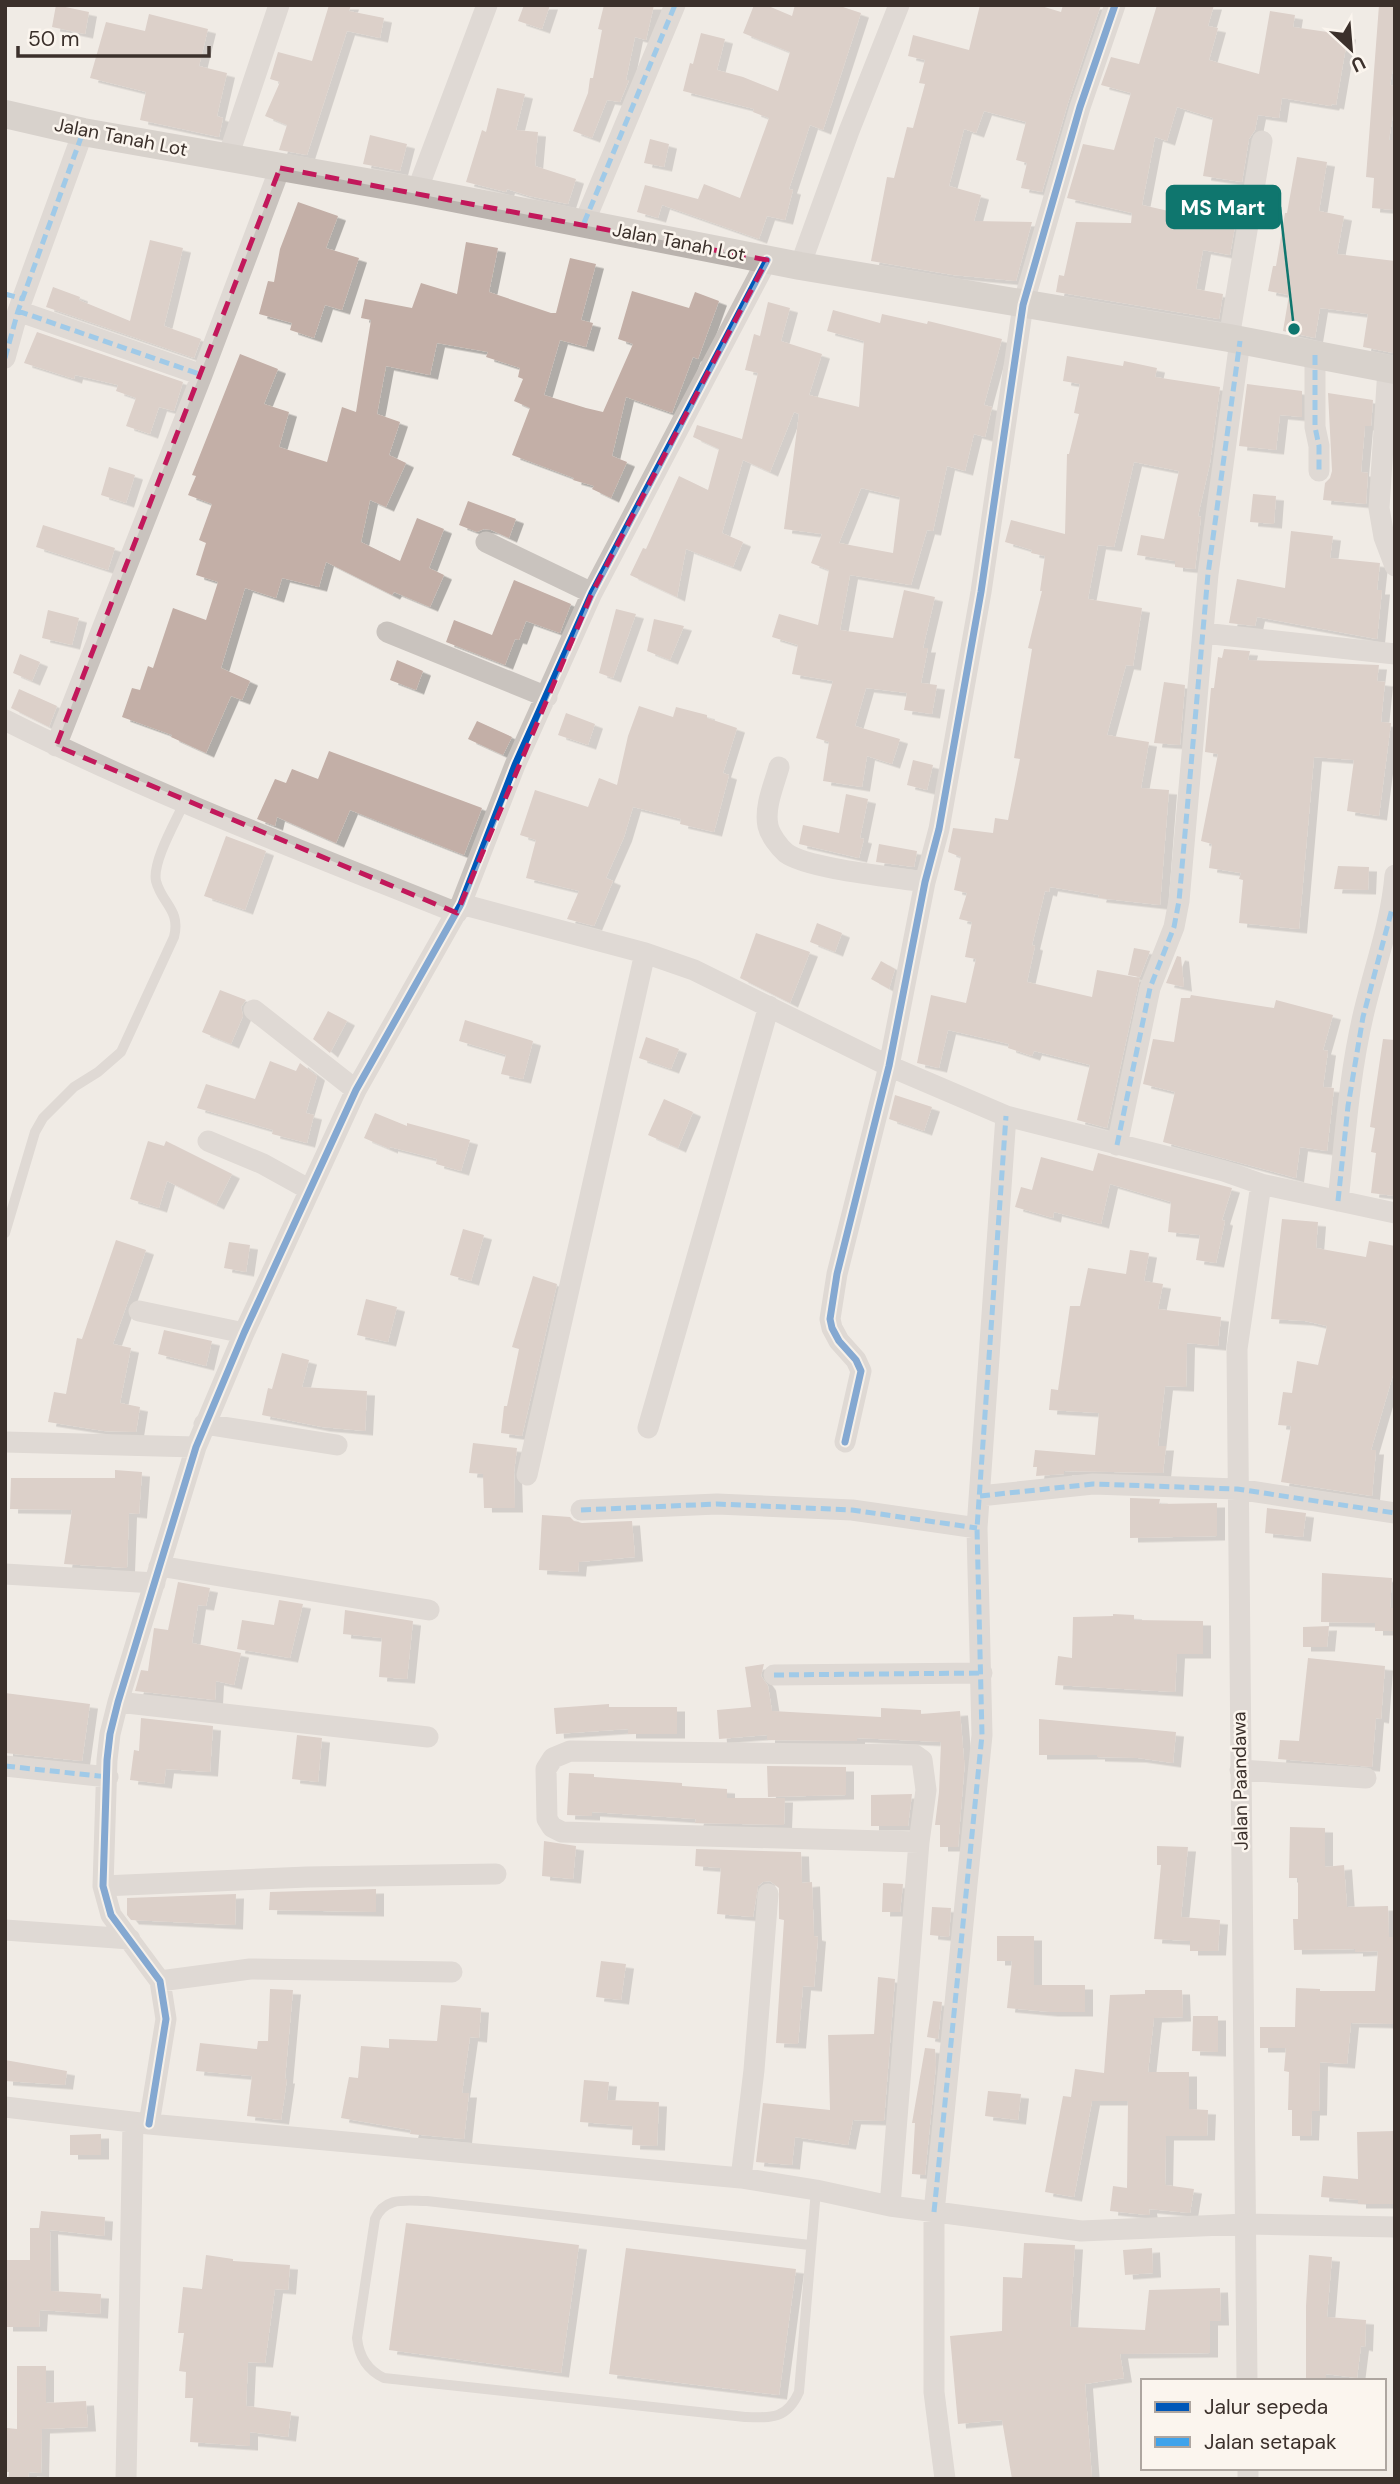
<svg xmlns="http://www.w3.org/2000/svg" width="1400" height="2484" font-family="'DM Sans',sans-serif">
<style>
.building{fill:#c3afa7;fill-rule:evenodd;filter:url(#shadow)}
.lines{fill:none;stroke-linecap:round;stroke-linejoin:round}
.service{stroke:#c9c3be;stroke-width:10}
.minor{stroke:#c9c3be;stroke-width:21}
.secondary{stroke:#bab3ae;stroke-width:28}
.quiet{stroke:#3fa3eb;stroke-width:5;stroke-dasharray:10 5;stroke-linecap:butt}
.cycleway-casing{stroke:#fbf5ee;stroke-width:11}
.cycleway{stroke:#0057b8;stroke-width:7}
.marked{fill:none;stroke:#c2185b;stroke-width:5;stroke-dasharray:14 9;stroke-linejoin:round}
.labels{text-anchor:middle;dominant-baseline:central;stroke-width:5;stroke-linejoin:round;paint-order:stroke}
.street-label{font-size:19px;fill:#3b302b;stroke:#fbf5ee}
.leader{fill:none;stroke:#0f766e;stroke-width:2.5}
.callout-dot{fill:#0f766e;stroke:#fbf5ee;stroke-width:2.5}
.callout{fill:#0f766e;stroke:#0f766e;stroke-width:2.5}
.callout-label{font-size:21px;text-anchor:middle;font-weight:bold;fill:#fff}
</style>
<defs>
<filter id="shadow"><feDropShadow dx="8" dy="4.5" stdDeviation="0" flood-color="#0004"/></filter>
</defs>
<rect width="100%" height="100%" fill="#f0ebe5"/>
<path class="building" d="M56 5 89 12 85 34 52 27Z
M329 5H351L349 11 384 18 380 38 347 31 307 155 279 150 287 125 265 116 280 82 270 79 278 52 312 61Z
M524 5H550L542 29 518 21Z
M604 5H654L646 40 635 37 626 80H629L620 102 607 100 592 138 573 131 588 93 590 78H593L602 30 598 29Z
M754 5H766L792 16 795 5H837L861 13 823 130 810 125 789 189 793 190 785 220 767 216 759 239 662 205 658 218 637 212 645 185 698 199 704 184 740 198 769 118 753 112 754 109 683 91 690 63 693 64 701 33 725 39 717 70 743 77 778 91 790 52 743 33Z
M980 5H1038L1061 12 1063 5H1101L1068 103 1042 192 1021 188 1027 163 1016 160 1026 122 984 111 976 133 964 129 949 186 981 195 974 221 1032 222 1016 281 953 275 871 261 887 177 894 178 907 127 913 128 925 84 919 83 925 60 908 56 913 35 969 50Z
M1157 5H1214L1208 26 1218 28 1209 60 1259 74 1270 11 1295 15 1293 27 1348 35 1336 105 1332 104 1331 106 1282 98 1279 118 1258 115 1255 130 1249 139 1242 182 1203 176 1213 118 1177 107 1167 141 1155 137 1142 205 1235 226 1230 255 1203 250 1196 289 1223 294 1219 319 1056 292 1059 275 1064 276 1076 222 1131 223 1132 213 1067 198 1083 144 1114 150 1131 93 1101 85 1111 57 1139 64Z
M1379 5H1395V58L1390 85 1395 86V102L1389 140H1395V210L1372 208 1374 178 1366 177Z
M149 14 208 29 199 66 227 73 217 116 223 118 219 137 140 120 146 92 90 78 106 22 145 31Z
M497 88 525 94 516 130 538 132 535 166 576 179 568 204 529 196 507 189 506 192 466 182 482 130 486 132Z
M370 135 407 144 400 171 363 164Z
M650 139 669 144 664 167 644 163Z
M1297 157 1327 162 1319 211 1344 216 1337 254 1395 261 1393 353 1363 347 1368 314 1320 308 1315 338 1283 331 1289 295 1268 291 1273 266H1276L1285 213H1287Z
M298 202 338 216 326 248 359 258 342 310 325 305 314 338 290 330 292 323 259 314 268 281 274 282 280 249Z
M150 240 183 248 164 326 201 339 194 358 46 307 53 287 80 297 79 300 130 321Z
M466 242 498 248 489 292 551 313H556L570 258 596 264 581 320 593 323 586 347 560 340 544 395 586 408 603 412 633 344 618 339 632 291 689 308 695 292 719 301 698 359 693 357 672 413 626 397 612 456 627 462 611 498 592 489 594 486 573 480 574 478 512 455 530 408 514 401 523 379 518 377 520 368 486 357 488 352 437 343 430 375 386 366 377 414 400 422 389 455 406 463 386 507 370 500 361 542 400 561 417 518 444 529 429 568 444 575 430 607 394 592 392 595 326 562 319 587 282 578 276 598 245 588 221 668 250 681 242 700 231 696 206 753 171 737 172 735 122 717 132 688 140 690 148 666 153 668 173 608 206 620 218 582 196 575 206 543 199 540 212 504 188 495 196 476 192 475 240 354 278 369 264 404 289 412 279 447 327 462 342 407 356 412 371 320 361 318 365 299 412 308 421 283 457 294Z
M768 302 790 308 781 341 822 354 809 395 859 407 864 341 827 331 833 310 880 323 882 314 927 324 928 321 1002 339 984 405 992 407 985 437 974 434 965 471 947 466 933 531 927 530 911 585 850 575 840 630 893 638 904 590 935 597 923 648H928L921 683 937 685 932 714 904 710 907 693 866 688 855 726 900 739 892 764 867 756 862 787 823 781 829 742 816 738 833 681 792 674 798 645 772 637 779 614 818 625 829 570 811 563 822 534 784 529 799 414 794 412 770 472 743 460 722 533 743 542 733 567 686 549 677 597 630 575 643 548 646 549 679 476 708 490 719 449 693 437 697 425 742 439 758 373 745 370 754 334 760 336ZM861 488 900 497 893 553 839 543Z
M37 332 183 382 174 411 159 407 150 434 126 426 136 398 116 391 118 385 75 375 74 379 24 363Z
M1067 356 1123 366 1124 361 1157 368 1155 377 1220 387 1210 463 1198 516 1201 517 1195 569 1175 567V561L1137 555 1141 535 1164 539 1179 471 1134 462 1114 547 1098 545 1088 599 1142 608 1133 666 1126 665 1107 735 1149 742 1141 788 1169 790 1160 905 1098 898 1099 895 1050 887 1049 892 1045 891 1032 945 1035 946 1027 982 1092 997 1097 970 1140 978 1107 1128 1077 1120 1090 1065 1034 1051 1032 1056 1008 1048 1009 1044 948 1030 939 1068 917 1063 931 995 966 1003 976 959 965 957 972 922 959 919 967 893 954 890 961 857 948 852 953 828 993 833 995 818 1008 820 1020 759 1014 758 1032 649 1028 648 1042 591H1040L1045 556 1031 553 1032 550 1005 542 1011 520 1065 534 1067 454H1069L1079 414 1074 413 1080 384 1063 381Z
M1247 384 1302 391V417L1280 415 1276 450 1239 446Z
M1328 393 1373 400 1371 426H1365L1361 472 1368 473 1366 504 1323 500 1325 483 1330 478 1332 471Z
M109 467 135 475 126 503 101 495Z
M1253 494 1276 496 1274 524 1250 522Z
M468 501 516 519 509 538 491 530 484 529 477 532 459 525Z
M43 525 115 548 108 570 36 547Z
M1291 531 1333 536 1330 558 1380 563 1377 590H1382L1377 639 1257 617 1255 626 1229 623 1237 579 1285 588Z
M514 580 571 604 560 633 526 621 519 640 515 639 505 665 446 642 454 620 492 635Z
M616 609 636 614 613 678 599 673Z
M48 610 79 618 72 645 42 638Z
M654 619 684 626 670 660 647 651Z
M1224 649 1250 651 1248 660 1379 665 1377 681 1385 682 1381 722 1391 723 1379 816 1347 811 1354 760 1314 757 1299 929 1239 923 1243 880 1239 879 1241 873 1209 868 1212 844 1201 841 1218 754 1205 752 1211 688H1214L1218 657 1222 658Z
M20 654 40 662 32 681 13 673Z
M397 660 423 671 416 690 390 680Z
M1164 682 1185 685 1180 745 1154 743Z
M19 689 57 706 49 727 11 708Z
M639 706 673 717 676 707 707 715V718L737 728 723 773 729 775 714 832 680 824 681 819 633 807 624 837 606 878 613 881 594 926 567 919 579 891 526 878 536 840 520 835 535 790 588 807 599 778 617 785 628 736Z
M566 713 595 724 588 745 558 735Z
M477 721 512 737 503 755 468 739Z
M329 751 482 808 464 855 350 810 336 843 277 817 275 826 257 819 275 779 286 783 292 769 318 779Z
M913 760 933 765 927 790 907 785Z
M846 794 868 799 860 838 864 839 859 858 799 844 803 825 839 833Z
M226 836 266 851 245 910 204 896Z
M879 844 917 851 914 867 876 862Z
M1338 866 1369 867 1368 890 1334 889Z
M817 923 842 933 835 952 810 942Z
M756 933 810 952 790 1003 740 978Z
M1134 948 1150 951 1140 977 1128 975Z
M1177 956 1181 957 1184 987 1166 983Z
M881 961 895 969 889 989 871 979Z
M220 990 246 1000 241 1007 243 1016 231 1044 202 1032Z
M1191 995 1274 1008 1276 1000 1333 1015 1323 1050 1328 1051 1323 1087 1334 1088 1327 1151 1300 1147 1296 1178 1163 1142 1175 1092 1143 1084 1153 1039 1174 1042 1181 998H1190Z
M328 1011 347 1021 330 1053 313 1039Z
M465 1020 533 1041 523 1079 501 1074 506 1055 459 1041Z
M646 1037 679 1049 671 1069 639 1058Z
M1383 1039 1395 1040V1196L1371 1193 1376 1153 1371 1152 1375 1128 1370 1127Z
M270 1061 296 1071 300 1063 317 1076 306 1113 314 1115 307 1143 272 1134 273 1130 197 1108 206 1084 255 1099Z
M895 1095 932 1107 924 1131 889 1119Z
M664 1099 693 1112 678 1148 648 1135Z
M375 1113 407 1126V1123L470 1140 461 1171 436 1164 437 1159 390 1147V1149L364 1138Z
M148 1141 164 1146 166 1141 232 1174 216 1205 167 1181 159 1208 130 1199Z
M1098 1153 1232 1188 1222 1220 1225 1221 1216 1263 1196 1260 1200 1235 1168 1232 1171 1202 1110 1184 1101 1224 1054 1212 1053 1218 1015 1207 1021 1187 1032 1190 1041 1157 1093 1171Z
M1282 1219 1318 1222 1316 1248 1366 1257 1369 1241 1395 1246V1368L1371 1450H1376L1372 1496 1281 1482 1291 1426 1278 1425 1283 1392 1292 1393 1297 1361 1318 1365 1327 1326 1305 1321 1271 1319Z
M463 1229 484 1235 471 1281 450 1275Z
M116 1240 146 1250 113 1344 131 1348 120 1403 140 1407 136 1432 104 1431 48 1422 54 1392 66 1394 77 1338 82 1339Z
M229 1242 250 1245 246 1272 224 1268Z
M1130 1250 1149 1253 1144 1281 1163 1284 1158 1309 1221 1317 1218 1346 1187 1343 1186 1387 1165 1386 1158 1446H1166L1163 1473 1064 1471V1474L1036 1476 1037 1467H1033L1035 1450 1095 1455 1099 1413 1049 1410 1051 1389 1058 1390 1070 1306H1080L1088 1268 1126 1274Z
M533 1276 557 1284 522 1436 501 1433 504 1406H507L519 1349 512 1347Z
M366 1299 397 1307 388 1342 357 1335Z
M164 1330 212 1341 206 1366 158 1354Z
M282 1353 309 1360 302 1387 367 1391 365 1431 322 1427 262 1415 268 1388 272 1389Z
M473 1443 517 1448 514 1472 515 1508H484L483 1474 469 1473Z
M115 1470 142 1472 139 1514 129 1513 127 1568 64 1564 72 1510 10 1509 11 1478H115Z
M1130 1498 1160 1499 1159 1504 1217 1503V1536L1130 1538Z
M1267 1508 1306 1513 1303 1537 1265 1533Z
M542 1515 570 1517 574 1521 582 1523 632 1521 635 1557 579 1562 578 1572 539 1570Z
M1322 1573 1392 1578 1390 1608H1395V1631H1375V1623L1321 1622Z
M178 1582 210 1588 206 1606 198 1605 192 1643 241 1653 234 1685 216 1681 215 1700 135 1691 141 1670 148 1671 154 1628 168 1630Z
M279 1600 303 1604 290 1658 237 1649 242 1620 274 1625Z
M345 1610 413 1621 407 1679 379 1677 382 1638 343 1634Z
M1113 1614 1134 1615V1620L1203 1621V1654H1177L1175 1692 1055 1685 1058 1656 1072 1658 1073 1617 1113 1616Z
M1329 1626 1327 1647H1303V1627Z
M1308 1658 1385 1666 1381 1719 1376 1718 1372 1767 1278 1759 1280 1740 1299 1741Z
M764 1664 761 1676 768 1686 772 1711 881 1717V1708L921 1710V1714L960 1711 964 1760H965L958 1847H940V1825H935L939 1792 941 1742 857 1738V1741L767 1740V1735L719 1739 717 1710 751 1707 745 1667Z
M5 1693 90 1704 82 1761 5 1753Z
M609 1704V1707H677V1734H628V1729L556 1734 554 1708Z
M141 1718 213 1726 210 1772 166 1769 164 1784 130 1780 134 1750 139 1751Z
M1039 1719 1176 1732 1173 1763 1138 1758 1097 1757V1755H1039Z
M297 1735 322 1738 318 1782 292 1779Z
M767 1766 846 1767V1795L768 1797Z
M569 1773 594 1774V1777L682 1783V1786L727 1789V1798H785L784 1825 695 1823 696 1819 592 1812V1816L567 1815Z
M912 1794 908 1826H871V1795Z
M1290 1827 1325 1828V1867L1344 1865 1347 1907 1388 1906 1389 1937H1395V2024L1351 2023 1347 2064 1320 2062 1319 2111H1312L1311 2136H1292V2110H1288L1289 2072 1284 2071 1286 2048H1260V2027H1295L1296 1988 1320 1989V1991H1375L1378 1951 1355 1952V1949L1294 1950 1293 1919H1298V1878H1289Z
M544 1841 576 1846 573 1879 542 1876Z
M1157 1846 1188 1847 1181 1917 1220 1920 1218 1951H1190V1941L1154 1939 1161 1865H1157Z
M696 1849 801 1852 802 1883 812 1882 814 1936 818 1937 814 1987 803 1986 798 2044 776 2043 784 1920 779 1919V1888L770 1881 763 1882 758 1886 753 1917 717 1914 721 1868 695 1866Z
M883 1883 903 1884 900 1912H882Z
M376 1889V1912L269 1910 270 1892Z
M236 1894 235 1925 131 1920 127 1915V1898Z
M932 1907 951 1908 949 1937 930 1935Z
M997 1936H1034V1985H1085V2012H1050L1007 2008 1012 1961H997Z
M601 1961 626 1964 621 2000 596 1997Z
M878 1977 895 1979 884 2121 853 2120 848 2145 795 2137 792 2165 756 2162 763 2103 830 2110 828 2035 874 2034Z
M270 1989 293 1990 285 2079H287L281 2120 247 2116 252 2076 196 2071 200 2043 257 2049 258 2041H268Z
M1145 1990H1182L1183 2017 1154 2018 1148 2072H1189V2109L1208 2110 1207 2136H1166L1165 2185 1194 2189 1190 2213 1149 2209 1150 2215H1147L1110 2211 1113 2186 1127 2188 1128 2101H1092L1074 2197 1045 2192 1063 2096 1071 2097 1075 2069 1104 2073 1110 1995 1145 1994Z
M933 2001 942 2002 938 2039 927 2037Z
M441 2005 481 2008 479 2038 470 2037 462 2093H469L464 2139 410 2134 411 2130 341 2118 349 2077 358 2078 361 2046 389 2048V2039L437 2041Z
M1193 2016H1218V2052L1192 2051Z
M925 2048 935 2049 936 2065 925 2175 912 2174 915 2123H912Z
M5 2060 67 2071 65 2085 5 2081Z
M584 2080 609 2082 607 2100 659 2102 657 2146 632 2145 633 2126 580 2122Z
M988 2091 1021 2094 1018 2120 985 2116Z
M1395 2131V2204H1358V2200L1321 2197 1323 2176 1358 2179 1357 2132Z
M101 2134V2155H70V2135Z
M41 2211 105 2217 104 2236 50 2230 51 2291 101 2294 100 2314 40 2310 39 2327H5V2260H30V2228H39Z
M406 2223 579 2245 561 2373 389 2350Z
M1024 2243 1075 2245 1070 2327 1145 2330 1149 2290 1220 2288 1221 2321H1210V2353L1120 2354 1124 2378 1085 2384 1092 2479H1012L1002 2420 958 2424 950 2336 1002 2331 1003 2277 1022 2278Z
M626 2248 796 2269 779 2395 609 2374Z
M1152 2248 1153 2273 1125 2275 1123 2250Z
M206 2255 233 2259V2261L290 2265 288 2290 275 2289 265 2363 248 2362 246 2406 291 2412 288 2437 250 2432V2446L190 2442 193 2398H185L186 2372 179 2371 184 2333H178L183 2287 202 2289Z
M1309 2255 1332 2257 1327 2317 1366 2320 1365 2347 1361 2346 1357 2378 1326 2374V2381H1306V2306Z
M17 2366H46V2403L86 2401 88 2427 42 2429 41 2473 29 2472 28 2479H8L9 2472H5L7 2428 17 2429Z"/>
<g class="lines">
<path class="service" d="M5 1233 35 1132 43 1118 74 1087 98 1072 121 1052 174 937C181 910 162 904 156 881 152 862 176 821 184 803
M810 2245 427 2201C406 2201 385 2196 375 2219L357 2338C359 2357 367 2370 384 2378L745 2417C772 2418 787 2419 799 2392L816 2190"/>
<path class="minor" d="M228 157 279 5
M417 191 487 5
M584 223 675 5
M800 266 849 131 899 5
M18 311 202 375
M1229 338 1262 141
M1315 355V427L1319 446V471
M5 358 18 311 83 132
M1388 369 1379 508 1384 537 1395 566
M486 542 592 593
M387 632 547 697
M1203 633 1395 654
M5 720C152 794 305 852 457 913
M56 746 202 375 280 168
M779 767C774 785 764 807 768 826 770 835 779 847 786 853 808 869 894 877 925 882
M461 904 645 953 694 970 889 1066 1006 1116 1224 1171 1261 1184 1395 1213
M254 1010 356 1090
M208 1141 263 1164 310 1190
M1117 1145 1150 988 1174 927 1179 901 1208 574 1240 341
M1338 1201C1345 1139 1349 1076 1363 1016 1374 968 1391 924 1395 875
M139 1311 244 1333
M204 1424 337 1445
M648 1428 769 1006
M5 1442 196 1447
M845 1442 861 1371 856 1360 839 1341 832 1328 830 1319 837 1274 889 1066 925 882 939 829 981 592 1023 305 1080 107 1115 5
M527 1475 645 953
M980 1496 1093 1484 1237 1489 1395 1513
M581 1510 717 1504 852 1510 977 1528
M159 1566 429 1610
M5 1574 155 1583
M774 1675 982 1673
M118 1702 428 1737
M5 1766 108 1777
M1240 1770 1366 1778
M103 1886 307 1877 496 1874
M5 1930 130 1939
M160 1981 250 1969 452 1972
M5 2107 149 2124 741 2178 816 2190 890 2206 1081 2231 1247 2224 1395 2227
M149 2124 166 2019 160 1981 111 1915 103 1886 107 1760 110 1734 118 1702 196 1447 244 1333 356 1090 461 904 515 765 592 593 767 260
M741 2178 754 2070 768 1894
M890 2206 919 1842 926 1790 922 1760 915 1755 570 1751 553 1758 546 1769 547 1819 552 1827 562 1832 919 1842
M1247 2381 1237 1349 1261 1184
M1248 2468V2479
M126 2479 133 2122
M945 2479 934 2392V2212L982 1735 977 1528 1006 1116"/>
<path class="secondary" d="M5 114 83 132 417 191 800 266 1229 338 1395 370"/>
<path class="quiet" d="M584 223 675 5
M5 294 23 299
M18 311 202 375
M1315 355V427L1319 446V471
M5 358 18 311 83 132
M1117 1145 1150 988 1174 927 1179 901 1208 574 1240 341
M1338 1201 1348 1106 1363 1017 1392 909
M980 1496 1093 1484 1237 1489 1395 1513
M581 1510 717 1504 852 1510 977 1528
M774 1675 982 1673
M5 1766 108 1777
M934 2212 982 1735 977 1528 1006 1116"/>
<defs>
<path id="cycleway" d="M845 1442 861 1371 856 1360 839 1341 832 1328 830 1319 837 1274 889 1066 925 882 939 829 981 592 1023 305 1080 107 1115 5
M149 2124 166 2019 160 1981 111 1915 103 1886 107 1760 110 1734 118 1702 196 1447 244 1333 356 1090 461 904 515 765 592 593 767 260"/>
</defs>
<use href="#cycleway" class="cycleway-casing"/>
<use href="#cycleway" class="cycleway"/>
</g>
<path d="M0 0H1400V2484H0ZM280 168 767 260 592 593 457 913 56 746Z" fill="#f0ebe5" fill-opacity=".55" fill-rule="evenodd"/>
<path class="marked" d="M280 168 767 260 592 593 457 913 56 746Z"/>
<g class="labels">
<g class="street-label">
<text transform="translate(121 137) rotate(11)">Jalan Tanah Lot</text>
<text transform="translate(679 242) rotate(11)">Jalan Tanah Lot</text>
<text transform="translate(1240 1781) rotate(-91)">Jalan Paandawa</text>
</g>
</g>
<path class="leader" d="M1294 329L1280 207"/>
<circle class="callout-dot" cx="1294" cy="329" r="7"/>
<rect class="callout" x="1167" y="186" width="113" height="42" rx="7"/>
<g class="callout-label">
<text x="1223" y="215">MS Mart</text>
</g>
<rect width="1400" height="2484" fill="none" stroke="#3b302b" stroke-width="14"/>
<rect x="1141" y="2379" width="245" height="91" fill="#fbf5ee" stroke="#aea6a0" stroke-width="2"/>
<rect x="1155" y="2402" width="35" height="10" fill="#0057b8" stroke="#aea6a0" stroke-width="2"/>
<text x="1204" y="2414" font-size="21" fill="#3b302b">Jalur sepeda</text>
<rect x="1155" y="2437" width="35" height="10" fill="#3fa3eb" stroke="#aea6a0" stroke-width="2"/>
<text x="1204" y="2449" font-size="21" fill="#3b302b">Jalan setapak</text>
<g transform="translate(1351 49) rotate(154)" stroke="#fbf5ee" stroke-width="5" paint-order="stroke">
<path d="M0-5L12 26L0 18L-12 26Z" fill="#3b302b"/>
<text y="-10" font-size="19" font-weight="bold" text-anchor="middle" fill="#3b302b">U</text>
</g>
<path d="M18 46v10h191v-10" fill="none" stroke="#3b302b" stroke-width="3.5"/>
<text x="28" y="46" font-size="21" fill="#3b302b" stroke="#fbf5ee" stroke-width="5" paint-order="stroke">50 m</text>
</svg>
